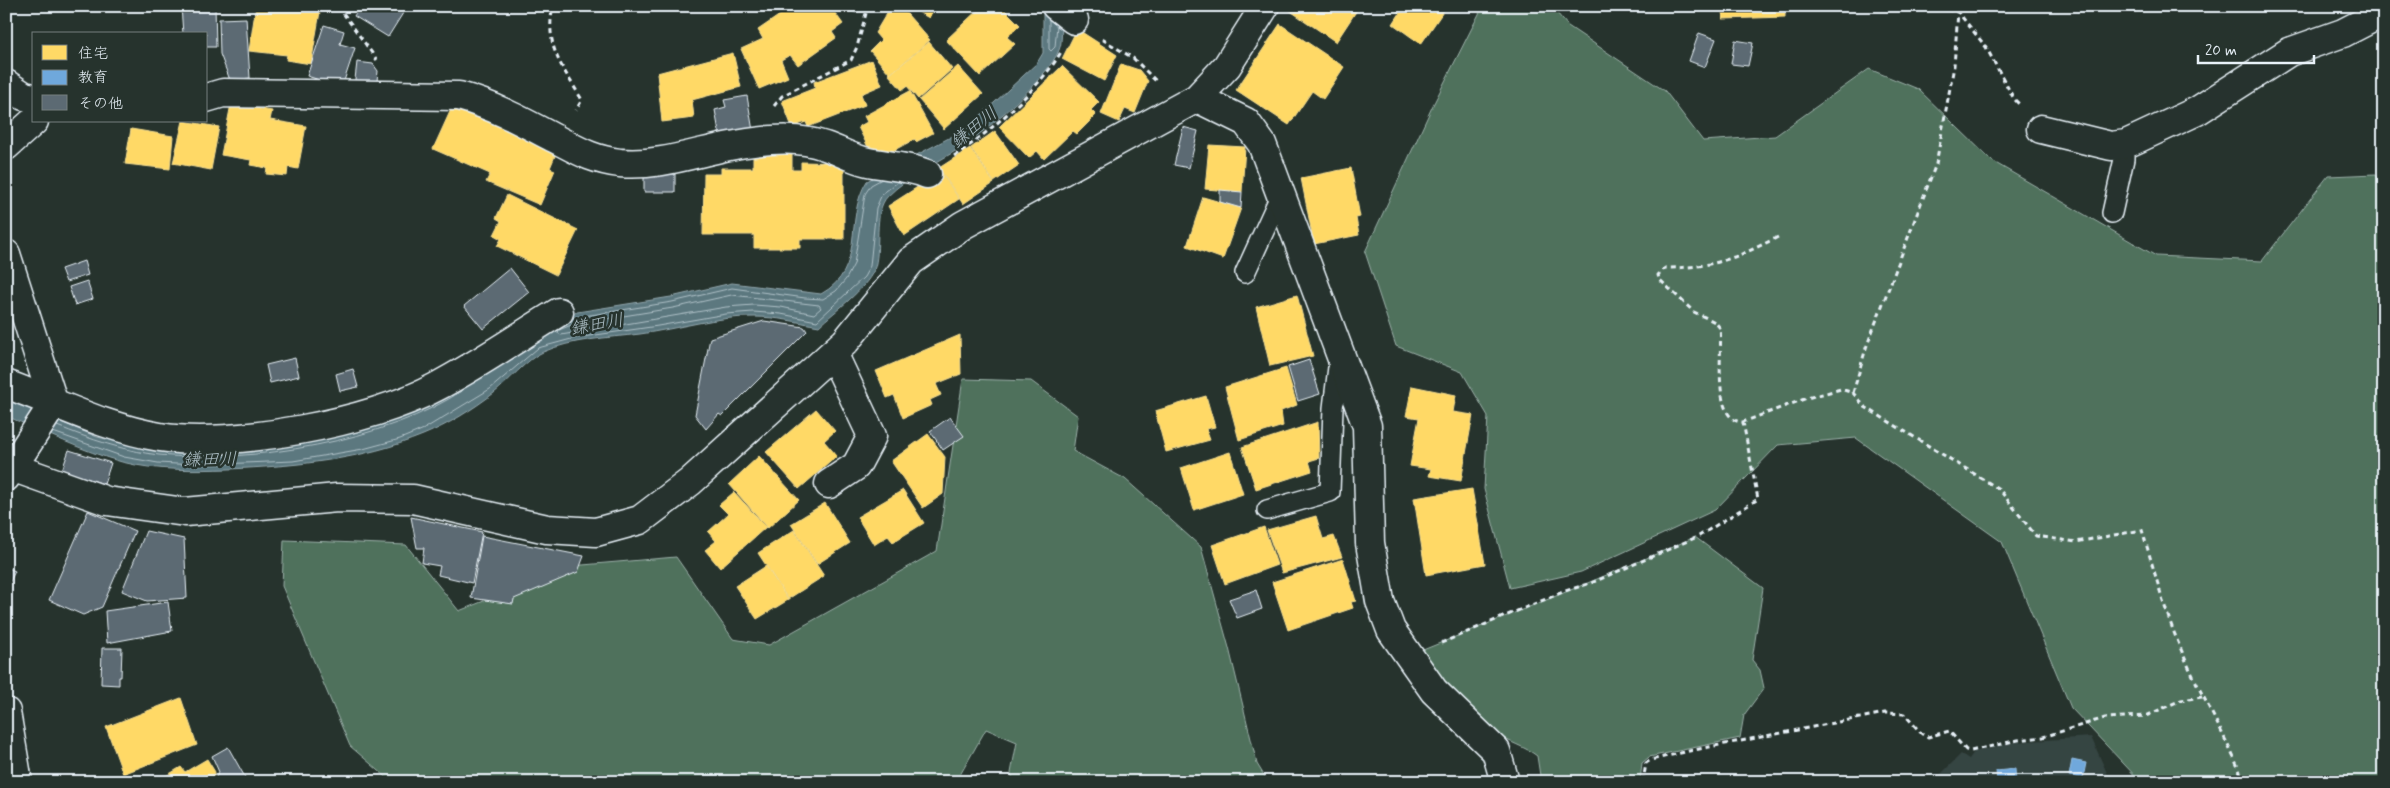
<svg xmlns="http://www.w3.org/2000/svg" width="2390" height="788" font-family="Mynerve,'Klee One',sans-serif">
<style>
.built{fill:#364442}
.green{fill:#4f715c;stroke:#9cb1aa}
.water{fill:#5b787f;stroke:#93a8af}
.homes{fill:#ffd966;stroke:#f8e092}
.schools{fill:#6fa8dc;stroke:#93bee4}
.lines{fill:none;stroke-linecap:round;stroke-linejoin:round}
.shore{stroke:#b0c1c8;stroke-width:1}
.building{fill:#5c6a73;stroke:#e8f1f8}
.service-casing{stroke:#e8f1f8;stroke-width:22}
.minor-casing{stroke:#e8f1f8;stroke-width:31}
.path{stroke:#e8f1f8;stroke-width:3;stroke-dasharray:5 4;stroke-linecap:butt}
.service{stroke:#26332d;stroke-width:19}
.minor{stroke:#26332d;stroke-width:28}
.labels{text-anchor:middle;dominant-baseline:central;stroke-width:5;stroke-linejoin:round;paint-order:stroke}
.water-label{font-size:18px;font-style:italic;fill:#a9bbc2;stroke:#26332d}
</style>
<rect width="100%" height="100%" fill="#26332d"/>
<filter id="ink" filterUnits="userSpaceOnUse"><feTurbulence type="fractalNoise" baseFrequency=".02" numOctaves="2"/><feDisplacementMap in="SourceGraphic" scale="10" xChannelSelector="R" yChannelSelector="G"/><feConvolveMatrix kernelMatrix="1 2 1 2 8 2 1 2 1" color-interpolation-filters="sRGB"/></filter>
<g filter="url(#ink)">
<path class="built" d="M2091 737 2111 782H1933L1961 754 1969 759 1974 752 2015 742Z"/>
<path class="green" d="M1483 6H1551L1568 26 1665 91 1703 141 1775 136 1869 69 1918 89 1992 161 2156 256 2262 261 2328 176 2376 174 2384 192V782H2141L2071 708 2002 542 1856 438 1778 445 1715 510 1581 572 1510 588 1484 489 1488 416 1462 372 1396 346 1365 252 1433 105Z
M963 379 1031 381 1078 416 1073 451 1125 479 1201 547 1229 648 1257 764 1268 782H1014L1011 773 1017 742 986 729 956 782H392L350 746 282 586 284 540 406 545 459 611 571 566 676 557 733 639 769 645 937 551Z
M1695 537 1763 588 1752 660 1760 670 1764 688 1744 715 1740 738 1649 757 1642 763 1640 782H1541L1537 756C1524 746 1510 743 1496 734 1469 716 1438 679 1423 650 1514 613 1605 577 1695 537Z"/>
<path class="water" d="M1043 6 1062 28C1061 35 1062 44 1059 50 1048 78 986 131 960 148 937 163 908 176 888 196 872 212 882 250 874 270 865 290 835 311 819 326 797 322 776 317 755 317 716 316 678 329 640 334 608 338 572 339 543 352 528 358 507 383 494 393 473 409 448 425 423 435 362 460 295 466 229 469 194 470 157 471 122 462 82 451 45 432 6 416V390L40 406 59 421 97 437 158 450 206 452 313 442 376 425 571 313 671 297 732 283 821 294C867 269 843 219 867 181L966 129 1037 63 1043 53Z"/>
<path class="homes" d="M65 6H165V10L65 9Z
M256 6H321L311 64 286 60 287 55 249 51Z
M793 6H830L843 24 832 32 836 38 798 65 790 55 781 60 788 77 759 89 741 49 763 39 758 30Z
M891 6H900L930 40 890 74 870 51 881 40 875 33Z
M907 6H935L929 18Z
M982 6H1001L1020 25 1007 37 1015 44 980 76 946 40Z
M1291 6H1353L1357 10 1336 42 1289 10Z
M1389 6H1447L1421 44 1393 24 1400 13Z
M1723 6H1785V17L1723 19Z
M1280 24 1344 67 1323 99 1312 91 1289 125 1236 90Z
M1077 29 1117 55 1104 81 1062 59Z
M929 42 952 69 918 99 907 86 902 90 889 75Z
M733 53 741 87 692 100 694 118 662 122 657 73Z
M872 60 882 85 861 94 865 105 808 127 806 122 792 127 782 101 815 88 814 82Z
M1121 64 1139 70 1148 81 1135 113 1125 109 1119 122 1101 114Z
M958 66 983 94 944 129 919 100Z
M1062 66 1099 102 1091 110 1096 115 1077 134 1073 131 1044 159 1037 151 1029 158 999 127Z
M910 91 933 133 916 142 915 139 885 155 881 149 871 153 858 127 867 122 864 116Z
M231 104 272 111 270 120 306 126 298 169 288 167 287 176 266 174 267 168 250 165 251 160 221 155Z
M453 105 557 151 550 168 555 170 540 205 486 182 490 174 433 149Z
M183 121 219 127 211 170 173 163Z
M131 129 173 136 170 169 125 164Z
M995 131 1019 165 994 182 971 148Z
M1209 145 1245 147 1242 192 1205 189Z
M970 148 994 183 963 204 939 168Z
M753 153H792V170H801V162L844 163V239H800V248H754V235H703L704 174H721V168H753Z
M1351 168 1360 217 1356 218 1359 235 1314 244 1301 178Z
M941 172 959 199 904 236 888 206Z
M507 195 578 230 556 275 497 246 501 239 494 235 501 221 496 218Z
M1203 197 1241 208 1223 259 1187 246Z
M1297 295 1313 356 1270 366 1256 307Z
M960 335 961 374 936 384 941 395 930 400 932 405 903 418 894 395 887 398 876 371Z
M1286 368 1297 405 1281 411 1283 426 1239 440 1225 387Z
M1412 386 1456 395 1453 412 1473 415 1461 481 1429 476 1431 469 1410 466 1419 418 1406 416Z
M1206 396 1215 427 1206 429 1210 440 1166 452 1155 411Z
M816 409 835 431 824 441 837 456 799 489 766 452Z
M1318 422 1319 458 1309 461 1312 471 1256 489 1242 447Z
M928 434 945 457 943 494 923 508 891 461Z
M1230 452 1243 494 1194 510 1181 468Z
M759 456 799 500 768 528 729 484Z
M1472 489 1485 564 1426 575 1414 498Z
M903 490 924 523 893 542 888 536 874 545 857 517Z
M734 492 766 527 720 568 705 550 716 541 708 532 728 514 719 505Z
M825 503 850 543 817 564 791 524Z
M1316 516 1323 539 1334 536 1342 557 1282 573 1267 530Z
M1264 527 1277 565 1225 584 1212 545Z
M794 530 824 576 788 599 758 553Z
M1343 559 1356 601 1351 602 1353 608 1288 630 1272 582Z
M766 566 788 600 757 619 735 586Z
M181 698 197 745 123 774 106 727Z
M207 759 215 772 211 782H156L181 767 185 772Z"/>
<path class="schools" d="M2072 760 2086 763 2083 778 2069 776Z
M2015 769 2016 782H1997L1996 771Z"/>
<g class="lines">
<path class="shore" d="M1049 19V49L1051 51 1055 47 1057 25
M732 295 819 305 821 308 814 314 781 307 754 305 726 307 561 335 558 333 559 330 574 324 673 308Z
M572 318 672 302 732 288 805 298 823 299 836 291 846 279 854 264 865 194 871 185 882 179
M57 426C90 439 124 451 159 455 248 464 389 441 463 390
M53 432 124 457 158 463 195 465 293 461 363 449 400 439 424 429 490 389 538 348 575 338 658 326 726 314 753 312 781 314 817 321 864 277 870 266 876 208 882 194 898 182"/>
</g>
<path class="building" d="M181 6H215L216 47H206V34H183Z
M360 6H392L403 13 388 37 354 16Z
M839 6H859L856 13Z
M246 18 250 78 230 80 220 54 219 19Z
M324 25 344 31 340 44 355 48 342 87 307 76Z
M1699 33 1716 39 1705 67 1689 61Z
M1735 40 1753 43 1748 66 1731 64Z
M357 62 373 64 378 71 376 91 354 88Z
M747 96 753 131 720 137 715 110 726 107 724 100Z
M1183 127 1198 131 1189 168 1174 165Z
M644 174H675V192H644Z
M1220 190 1242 192 1241 208 1220 202Z
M84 261 88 275 66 282 61 269Z
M510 268 529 292 483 329 464 306Z
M87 281 93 299 75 305 69 287Z
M764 321 804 327 807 331 722 416 719 414 706 429 695 415 710 338Z
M295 358 299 376 270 383 266 365Z
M1309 360 1320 394 1298 401 1288 367Z
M353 369 358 387 340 391 336 374Z
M950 417 964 436 943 450 930 431Z
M69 450 111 463 104 484 62 470Z
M88 511 135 531 102 607 83 615 49 600Z
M411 517 482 532 472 583 438 575 440 566 422 563 424 548H417Z
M146 531 184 539 187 598 147 601 122 591Z
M482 536 584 556 578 572 514 599 513 604 471 598Z
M6 567 15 571 6 590Z
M1256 590 1262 609 1237 618 1229 599Z
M168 602 172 631 107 643 105 611Z
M102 648H122L121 677H119V685L101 684Z
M228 747 246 779 241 782H213L219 772 212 756Z"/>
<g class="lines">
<defs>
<path id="service" d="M2112 213 2124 159V145
M1245 273 1281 194
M1267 510 1330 492 1333 408 1339 359"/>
<path id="minor" d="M1056 6 1074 20
M6 84 24 96 34 98
M206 98 223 93 459 96C492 105 520 120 550 136 576 149 589 159 620 163 663 167 704 149 747 143 773 139 800 137 825 146 840 151 853 159 868 162 888 166 908 166 927 174
M1197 98 1246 122 1262 144 1367 426 1370 543 1380 601 1391 630 1434 691 1496 751 1505 782
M2041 129 2111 146 2126 144 2197 111 2289 52 2343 33 2384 12
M6 146 34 121
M6 254 53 401 50 409 6 477
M6 384C57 403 106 428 160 437 231 449 372 422 436 387 478 365 518 337 559 312
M6 465 107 501 185 512 337 498 413 499 547 529 596 532 640 520 690 482 845 342 911 261 963 225 1197 98 1227 66 1265 6
M829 484 856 466 872 436 833 353
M6 712 18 782"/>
</defs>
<use href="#service" class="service-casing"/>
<use href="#minor" class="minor-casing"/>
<path class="path" d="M338 6 377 60
M1929 6 1958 12 1986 47 2014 99 2020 105
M552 11C546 50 563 67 582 100L576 110
M1102 39 1133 58 1156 81
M774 106 782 96 851 60 857 47 868 6
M954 156C987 135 1042 86 1061 52
M1778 237C1736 258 1713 268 1665 268L1658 275 1659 279 1694 312 1715 322 1720 328C1723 350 1711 422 1743 422L1807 398 1841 389 1853 393 1865 407 1999 489 2036 536 2076 542 2142 530C2154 569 2164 610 2180 647 2199 693 2226 735 2244 782
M1853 393 1866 348 1936 164 1954 66 1958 12
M1441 643 1565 591 1591 583 1699 536 1758 499 1743 422
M1643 782 1646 763 1651 760 1689 751 1885 713 1904 714 1922 734 1928 737 1949 731 1966 750 1971 751 2018 740 2043 737 2105 718 2146 716 2181 700 2202 697"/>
<use href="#service" class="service"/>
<use href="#minor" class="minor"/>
</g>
</g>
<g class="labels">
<g class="water-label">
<text transform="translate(974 128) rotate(-39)">鎌田川</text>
<text transform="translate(597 325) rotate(-10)">鎌田川</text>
<text transform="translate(210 460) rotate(-1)">鎌田川</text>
</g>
</g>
<rect width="2390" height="788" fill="none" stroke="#26332d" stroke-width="25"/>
<rect x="12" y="12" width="2365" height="763" fill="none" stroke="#e8f1f8" stroke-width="2" filter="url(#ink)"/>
<rect x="32" y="32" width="175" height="90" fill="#26332d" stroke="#747f7e"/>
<rect x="42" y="45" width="25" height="15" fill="#ffd966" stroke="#747f7e"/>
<text x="78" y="58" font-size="15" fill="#e8f1f8">住宅</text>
<rect x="42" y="70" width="25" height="15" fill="#6fa8dc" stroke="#747f7e"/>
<text x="78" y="82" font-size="15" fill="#e8f1f8">教育</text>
<rect x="42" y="95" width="25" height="15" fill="#5c6a73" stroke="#747f7e"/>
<text x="78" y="108" font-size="15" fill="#e8f1f8">その他</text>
<path d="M2198 55v8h116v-8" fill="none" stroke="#e8f1f8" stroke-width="2.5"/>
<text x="2205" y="55" font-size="15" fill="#e8f1f8" stroke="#26332d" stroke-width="4" paint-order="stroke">20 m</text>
</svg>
